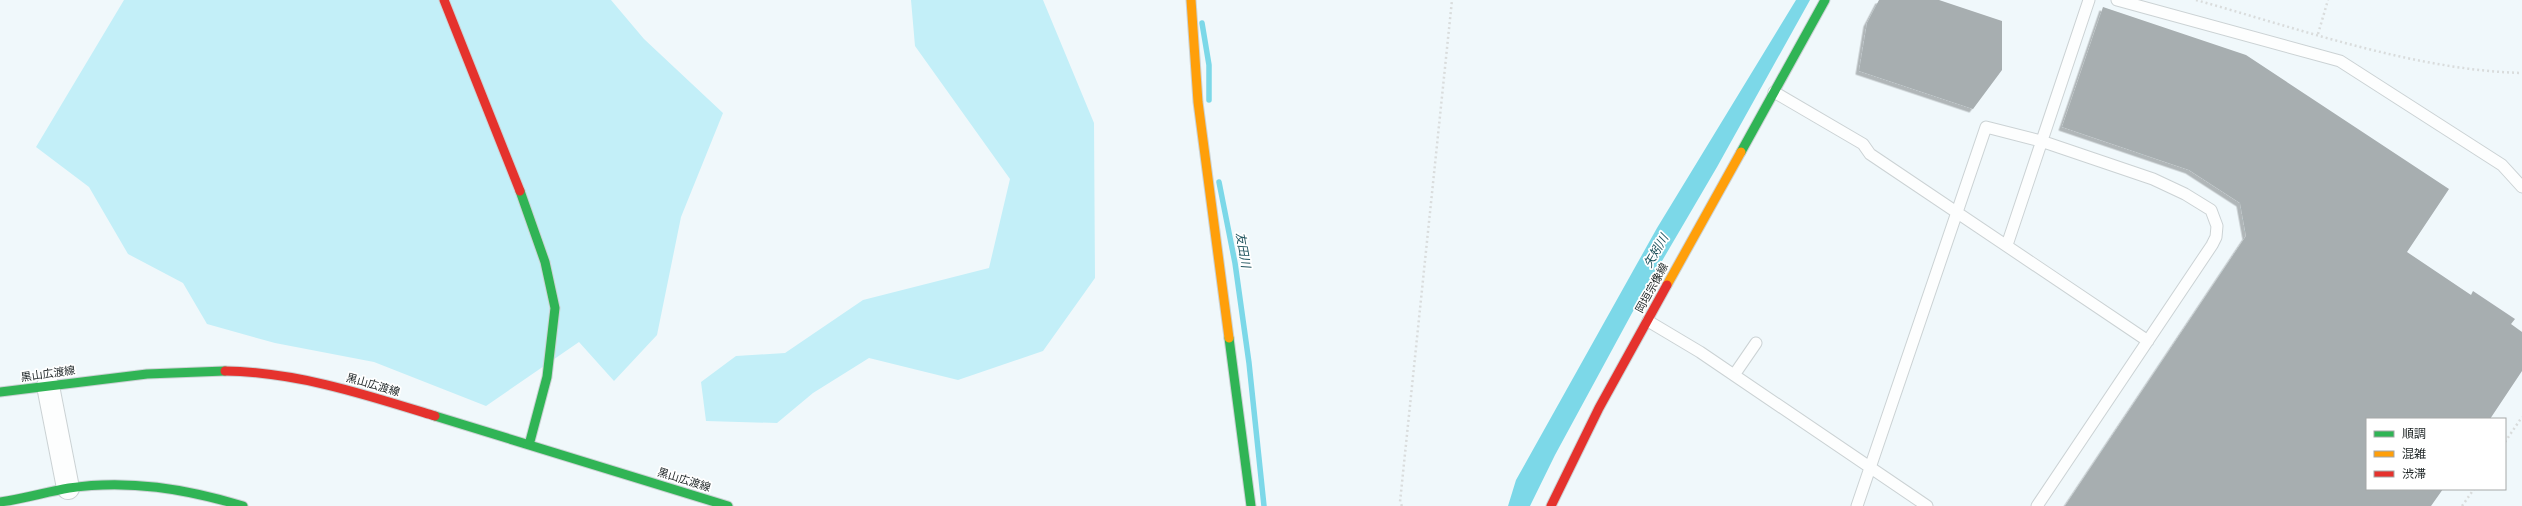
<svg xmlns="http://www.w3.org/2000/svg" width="2522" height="506" font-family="'Nunito Sans','Noto Sans JP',sans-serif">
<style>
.green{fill:#c3eff8}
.water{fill:#7cd8e8}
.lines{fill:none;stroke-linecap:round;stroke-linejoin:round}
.stream{stroke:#7cd8e8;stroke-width:5.5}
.building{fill:#a7aeb0;filter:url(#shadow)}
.lane-casing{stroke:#cbd2d4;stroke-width:13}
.street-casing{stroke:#cbd2d4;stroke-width:24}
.fast-casing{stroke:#cbd2d4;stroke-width:11}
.slow-casing{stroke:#cbd2d4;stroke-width:11}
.jam-casing{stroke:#cbd2d4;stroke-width:11}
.path{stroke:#d9dcdc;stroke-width:2.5;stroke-dasharray:2 3;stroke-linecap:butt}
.lane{stroke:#fdfefe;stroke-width:11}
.street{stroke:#fdfefe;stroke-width:22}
.fast{stroke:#30b455;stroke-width:9}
.slow{stroke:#ff9f0a;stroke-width:9}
.jam{stroke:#e5322d;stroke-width:9}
.labels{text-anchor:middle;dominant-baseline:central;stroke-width:3.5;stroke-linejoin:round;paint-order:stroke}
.street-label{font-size:11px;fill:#1e2526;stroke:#fff}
.water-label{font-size:12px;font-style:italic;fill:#1c515b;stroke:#fff}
</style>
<defs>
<filter id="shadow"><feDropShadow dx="-3.5" dy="3.5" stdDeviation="0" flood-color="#0004"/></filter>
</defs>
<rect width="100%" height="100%" fill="#f0f8fb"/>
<path class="green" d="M124 0H611L644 39 723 113 681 217 657 335 614 381 579 342 486 406 374 362 275 343 207 324 183 283 128 254 89 187 36 147Z
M911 0H1043L1094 123 1095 278 1043 351 958 380 869 358 813 393 777 423 706 421 701 382 736 356 785 353 863 300 989 268 1010 179 915 46Z"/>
<path class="water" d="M1796 0H1810L1717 167 1638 302 1555 455 1530 506H1508L1516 480 1657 228Z"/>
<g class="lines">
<path class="stream" d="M1202 23 1209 65V100
M1219 182 1235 263 1249 363 1264 506"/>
</g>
<path class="building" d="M1879 0H1939L2002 21V70L1973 109 1859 71 1867 23Z
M2103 7 2246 55 2449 189 2407 252 2471 295 2473 291 2515 319 2511 324 2522 332V371L2490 419H2367V489H2443L2431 506H2065L2246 236 2240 203 2189 170 2062 127Z"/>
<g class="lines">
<defs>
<path id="lane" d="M2117 0 2340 61 2502 165 2522 187
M1774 92 1863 144 1870 154 2148 341
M2007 245 2089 0
M1648 321 1700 352 1927 506
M1734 375 1756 343
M1857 506 1986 127 2041 141 2153 179 2185 194 2211 210 2217 226 2216 237 2212 245 2037 506"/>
<path id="street" d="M48 386 68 488"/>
<path id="fast" d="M1741 152 1825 0
M520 191 545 262 555 308 547 377 529 445
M1229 338 1251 506
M0 392 147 374 225 371
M435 416 728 506
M0 502C23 499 46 492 69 488 128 479 186 489 243 506"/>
<path id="slow" d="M1191 0 1198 102 1229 338
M1667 285 1741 152"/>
<path id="jam" d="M444 0 520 191
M225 371C297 372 367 395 435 416
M1551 506 1599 408 1667 285"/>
</defs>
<use href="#lane" class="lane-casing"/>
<use href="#street" class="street-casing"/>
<use href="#fast" class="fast-casing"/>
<use href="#slow" class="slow-casing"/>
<use href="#jam" class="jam-casing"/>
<path class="path" d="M2196 0C2300 29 2414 70 2522 73
M2318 34 2328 0
M2505 442 2522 417
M1402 506 1400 502 1452 0
M2462 506 2474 489"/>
<use href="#lane" class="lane"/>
<use href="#street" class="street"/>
<use href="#fast" class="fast"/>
<use href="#slow" class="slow"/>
<use href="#jam" class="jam"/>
</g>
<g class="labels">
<g class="street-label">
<text transform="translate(1652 288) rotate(-61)">岡垣宗像線</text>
<text transform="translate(48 374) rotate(-8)">黒山広渡線</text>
<text transform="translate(373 385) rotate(16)">黒山広渡線</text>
<text transform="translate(684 480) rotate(17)">黒山広渡線</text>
</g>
<g class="water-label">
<text transform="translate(1243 250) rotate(80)">友田川</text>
<text transform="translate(1656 251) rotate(-60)">矢矧川</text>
</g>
</g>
<rect x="2366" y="418" width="140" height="72" fill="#ffffff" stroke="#a5a8a8"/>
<rect x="2374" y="431" width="20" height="6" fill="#30b455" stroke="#a5a8a8"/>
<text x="2402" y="438" font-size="12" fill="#1e2526">順調</text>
<rect x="2374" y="451" width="20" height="6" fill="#ff9f0a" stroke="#a5a8a8"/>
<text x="2402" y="458" font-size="12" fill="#1e2526">混雑</text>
<rect x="2374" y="471" width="20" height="6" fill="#e5322d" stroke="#a5a8a8"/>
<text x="2402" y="478" font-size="12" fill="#1e2526">渋滞</text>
</svg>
